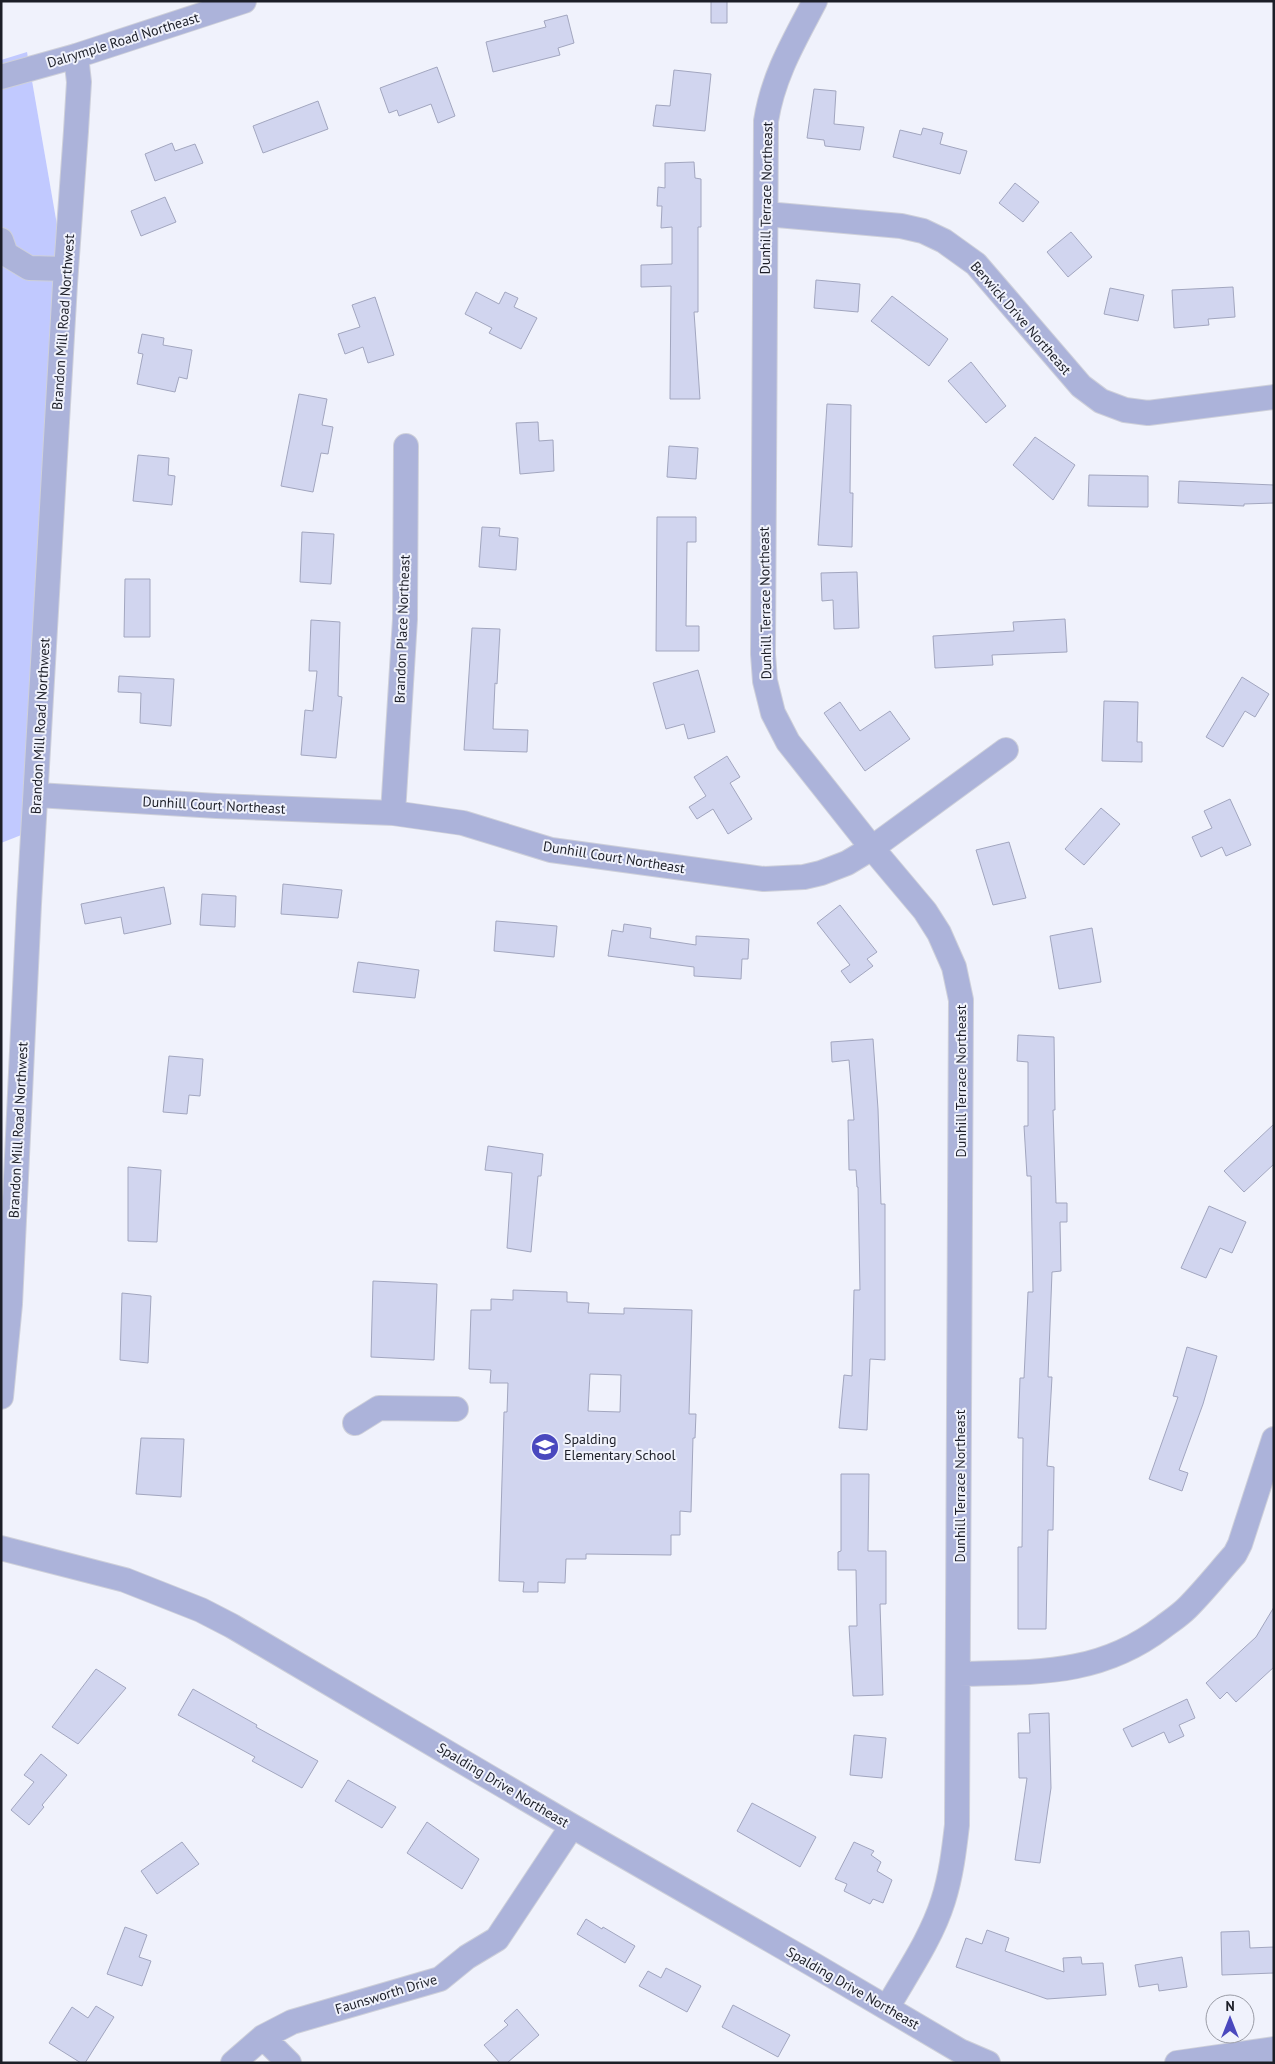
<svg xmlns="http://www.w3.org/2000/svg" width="1275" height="2064" font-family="'PT Sans',sans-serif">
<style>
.green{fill:#c1c9ff}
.building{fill:#d1d5ef;stroke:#a2a6bf;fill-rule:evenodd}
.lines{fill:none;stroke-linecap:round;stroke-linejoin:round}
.minor-casing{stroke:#ced0da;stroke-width:26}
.minor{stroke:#acb3da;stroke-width:24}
.labels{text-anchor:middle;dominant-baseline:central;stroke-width:4;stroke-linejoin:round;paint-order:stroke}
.street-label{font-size:14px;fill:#1c1e27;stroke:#f0f2fc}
.poi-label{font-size:14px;fill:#1c1e27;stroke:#f0f2fc;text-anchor:start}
</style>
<rect width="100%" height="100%" fill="#f0f2fc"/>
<path class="green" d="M27 52 65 271 29 832 1 843V60Z"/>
<path class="building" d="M711 1H727V23H711Z
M567 15 574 43 558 48 560 55 493 72 486 42 546 27 544 21Z
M437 67 455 116 438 123 431 104 399 116 397 110 389 113 380 88Z
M674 70 711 74 705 131 653 126 656 105 670 106Z
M814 89 836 91 834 124 864 127 860 150 825 146 824 140 807 138Z
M318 101 328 129 263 153 253 126Z
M923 128 943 133 940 144 967 151 960 174 893 157 900 130 921 135Z
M172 143 175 151 195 144 203 163 155 181 145 154Z
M694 162 695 178 701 179V227H698V312H694L700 399H670L671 286 641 287V265L672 264V227L661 228 662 206H657L658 187 665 188V163Z
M1015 183 1039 202 1023 222 999 203Z
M165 197 176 222 141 236 131 211Z
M1071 232 1092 257 1068 277 1047 252Z
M816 280 860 284 858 312 814 308Z
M1233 287 1235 317 1208 319 1209 325 1174 328 1172 290Z
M1110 288 1144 295 1138 321 1104 314Z
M476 292 499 304 505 292 518 298 514 307 537 318 521 349 489 333 492 328 465 314Z
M892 296 948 339 929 366 871 321Z
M375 297 394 355 368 363 363 347 345 354 338 334 360 327 352 305Z
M142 334 164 338 163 345 192 350 187 379 179 377 175 392 137 384 143 354 138 353Z
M971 362 1006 406 986 423 948 381Z
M299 394 327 399 322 425 333 427 328 454 321 453 313 492 281 486Z
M827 404 851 405 850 493H853L852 547 818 545Z
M538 422 539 441 553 440 554 471 520 474 516 423Z
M1035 437 1075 465 1053 500 1013 465Z
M669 446 698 448 696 479 667 477Z
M138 455 169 458 168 475 175 476 172 505 133 501Z
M1089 475 1148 476V507L1088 506Z
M1179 481 1274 485V503L1244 504V506L1178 503Z
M657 517H696V542H687L686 626H699V651H656Z
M482 527 500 528 499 536 518 538 516 570 479 567Z
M302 532 334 534 331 584 300 582Z
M857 572 859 628 834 629 833 600 822 601 821 573Z
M125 579H150V637H124Z
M1065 619 1067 652 992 655 993 665 935 668 933 636 1014 631 1013 622Z
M311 620 340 622 338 696 342 697 336 758 301 755 305 710 313 711 317 671H309Z
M472 628 500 629 497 684 495 683 493 729 528 730 527 752 464 750Z
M698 670 715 732 688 739 684 724 666 729 653 683Z
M119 676 174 679 171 726 140 723 141 693 118 692Z
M1242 677 1269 694 1255 717 1245 711 1223 747 1206 737Z
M1104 701 1138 702 1137 742H1142V762L1102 761Z
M840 702 860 731 890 711 910 739 865 771 824 713Z
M727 756 740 777 730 783 752 819 728 834 713 809 697 819 689 807 706 796 694 777Z
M1230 799 1251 845 1226 856 1222 847 1201 857 1192 837 1212 828 1204 811Z
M1101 808 1120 824 1084 865 1065 849Z
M1009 842 1026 898 993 905 976 850Z
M283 884 342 890 338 918 281 914Z
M164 887 171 924 124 934 121 917 85 924 81 904Z
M202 894 236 896 235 927 200 925Z
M840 905 877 952 867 959 873 966 850 983 841 971 850 965 817 923Z
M496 921 557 926 554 957 494 951Z
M624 924 651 928 650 938 696 945V936L749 939 748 959H742L741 979 694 976V967L608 956 612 930 623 932Z
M1092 928 1101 982 1059 989 1050 936Z
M358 962 419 970 415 998 353 992Z
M1018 1035 1054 1037 1055 1110H1053L1056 1203H1067V1222H1060L1061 1271 1052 1272 1048 1377H1052L1047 1466 1054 1467 1053 1530H1048L1046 1629H1018V1547H1022L1023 1438H1018L1020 1378H1024L1028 1292H1033L1031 1176H1027L1024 1126H1028V1062L1017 1061Z
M873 1039 878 1109 881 1204H885V1360L870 1359 867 1430 839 1428 844 1375 852 1376 854 1290H860L858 1187H857L856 1170H849L848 1120H854L849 1060 832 1062 831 1042Z
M169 1056 203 1059 200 1096 189 1095 187 1114 163 1112Z
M1274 1124V1164L1244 1192 1224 1171Z
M488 1146 543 1154 541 1176H538L531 1252 507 1248 512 1173 485 1170Z
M128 1167 161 1170 157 1242 128 1241Z
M1209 1206 1246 1222 1232 1253 1220 1248 1206 1278 1181 1268Z
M373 1281 437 1284 434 1360 371 1357Z
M513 1290 567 1292V1302L589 1303 588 1313 624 1314V1308L692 1310 689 1414H696L695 1438H693L691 1512 680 1511V1535H671V1555L586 1554V1559H566L565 1583 538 1582V1592H523L524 1582 499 1581 504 1412H507L508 1383H490L491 1370 469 1369 471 1310H491V1299L513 1300ZM590 1374 621 1375 620 1412 588 1411Z
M122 1293 151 1296 148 1363 120 1360Z
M1187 1347 1217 1356 1203 1404 1179 1470 1188 1473 1182 1491 1149 1479 1178 1397 1173 1396Z
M141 1438 184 1439 181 1497 136 1494Z
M841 1474H869L868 1551H886V1604H880L883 1695 853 1696 849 1626H857L856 1570H838V1552L841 1551Z
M1274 1607V1667L1236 1702 1227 1692 1220 1699 1206 1683 1256 1637Z
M96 1669 126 1688 78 1744 52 1727Z
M193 1689 257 1725 256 1727 318 1761 302 1788 252 1761 255 1757 178 1715Z
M1187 1699 1195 1718 1179 1725 1184 1736 1169 1743 1164 1732 1132 1747 1123 1729Z
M1049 1713 1051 1788 1040 1863 1015 1860 1027 1778H1019L1018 1733H1030L1029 1714Z
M854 1735 886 1738 882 1778 850 1775Z
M41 1754 67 1775 42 1805 44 1807 29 1825 11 1810 34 1782 24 1775Z
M348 1780 396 1807 382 1828 335 1801Z
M752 1803 816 1837 800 1867 737 1831Z
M427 1822 479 1859 462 1889 407 1853Z
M182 1842 199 1864 157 1894 141 1871Z
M854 1842 874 1851 871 1855 881 1862 877 1871 892 1880 883 1903 873 1899 870 1904 844 1891 847 1884 835 1879Z
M586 1919 602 1929 603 1927 635 1946 625 1963 577 1934Z
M125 1927 147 1935 139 1957 151 1961 142 1986 107 1974Z
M987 1930 1009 1938 1005 1951 1064 1972 1063 1958 1081 1957 1082 1964 1103 1963 1106 1995 1047 1999 956 1967 966 1938 982 1944Z
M1249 1931 1250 1948 1274 1947V1973L1222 1975 1221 1932Z
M1182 1957 1187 1987 1159 1991 1158 1984 1139 1987 1135 1965Z
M666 1968 701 1986 687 2012 639 1986 648 1971 661 1978Z
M733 2005 790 2035 778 2057 722 2027Z
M96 2006 114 2017 85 2063H81L49 2043 72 2007 88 2018Z
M517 2009 539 2035 507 2063H500L484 2045 508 2025 504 2021Z"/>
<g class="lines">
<defs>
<path id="minor" d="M815 1C794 41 773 76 766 121L763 654 765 681 773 713 788 742 872 848 925 911 939 933 954 967 961 1000 957 1825C954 1851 951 1876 943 1901 931 1939 907 1973 887 2008
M1 77 76 56 244 1
M766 214 901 226 923 231 944 241 976 264 1081 386 1101 401 1125 410 1148 413 1274 397
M1 240 6 254 29 268 66 269
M37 795 217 806 393 813 463 823 551 850 764 879 804 877 821 873 847 863 872 848 1006 750
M393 813 405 619 406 446
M1 1397 10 1304 29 904 65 284 76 131 79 82 76 56
M355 1423 379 1408 456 1409
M1 1548 125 1580 201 1610 232 1626 572 1826 814 1965 960 2051 988 2063
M959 1674C1035 1672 1099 1676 1163 1627 1171 1621 1180 1615 1187 1608 1204 1591 1219 1572 1235 1554L1240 1544 1274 1439
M263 2037 289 2063
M233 2063 263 2037 292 2022 440 1979 467 1957 497 1939 572 1826
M1177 2063 1274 2049"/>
</defs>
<use href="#minor" class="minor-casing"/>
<use href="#minor" class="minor"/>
</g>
<defs>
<symbol id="school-disc" viewBox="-11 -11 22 22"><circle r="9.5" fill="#4a48be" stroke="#f0f2fc"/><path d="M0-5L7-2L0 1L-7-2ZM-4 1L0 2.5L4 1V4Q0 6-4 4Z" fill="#fff"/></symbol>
</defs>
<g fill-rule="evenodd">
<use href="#school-disc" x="529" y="1431" width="32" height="32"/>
</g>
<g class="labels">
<g class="street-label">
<text transform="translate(123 40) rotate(-17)">Dalrymple Road Northeast</text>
<text transform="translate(766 198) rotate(-89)">Dunhill Terrace Northeast</text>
<text transform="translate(1021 318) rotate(49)">Berwick Drive Northeast</text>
<text transform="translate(63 322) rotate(-86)">Brandon Mill Road Northwest</text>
<text transform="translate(765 603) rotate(-91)">Dunhill Terrace Northeast</text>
<text transform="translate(402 629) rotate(-88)">Brandon Place Northeast</text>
<text transform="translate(40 726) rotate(-87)">Brandon Mill Road Northwest</text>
<text transform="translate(214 805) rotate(3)">Dunhill Court Northeast</text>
<text transform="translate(614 857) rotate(9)">Dunhill Court Northeast</text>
<text transform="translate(961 1081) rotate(-90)">Dunhill Terrace Northeast</text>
<text transform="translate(18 1130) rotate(-87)">Brandon Mill Road Northwest</text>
<text transform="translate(960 1486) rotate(-90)">Dunhill Terrace Northeast</text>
<text transform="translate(503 1785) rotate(31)">Spalding Drive Northeast</text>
<text transform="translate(853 1988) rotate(30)">Spalding Drive Northeast</text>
<text transform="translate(386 1994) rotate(-17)">Faunsworth Drive</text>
</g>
<g class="poi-label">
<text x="564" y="1439">Spalding<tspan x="564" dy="16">Elementary School</tspan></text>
</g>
</g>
<rect width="1275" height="2064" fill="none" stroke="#1c1e27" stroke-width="5"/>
<g transform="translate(1230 2019)"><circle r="24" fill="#f0f2fc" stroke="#9b9da7"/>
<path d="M0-4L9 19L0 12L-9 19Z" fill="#4a48be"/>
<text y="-8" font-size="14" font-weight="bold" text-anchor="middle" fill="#1c1e27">N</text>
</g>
</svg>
